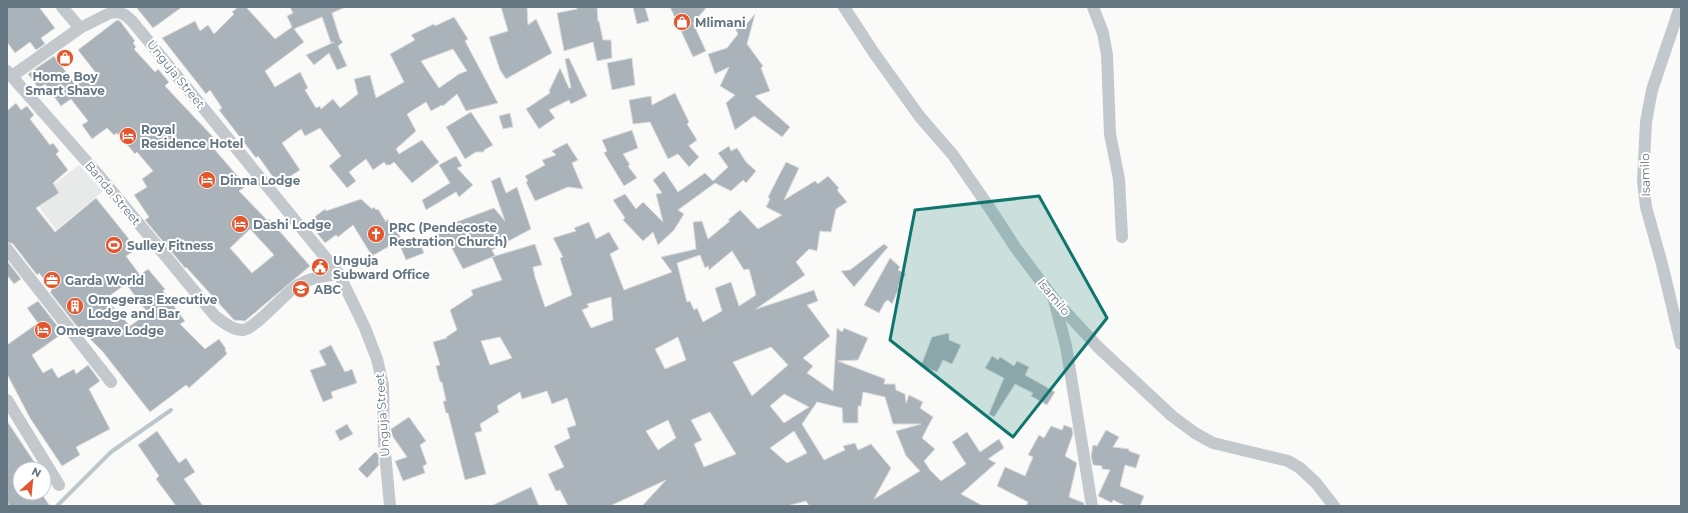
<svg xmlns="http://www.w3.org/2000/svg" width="1688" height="513" font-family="Montserrat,sans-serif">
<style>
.built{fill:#e8e9e9}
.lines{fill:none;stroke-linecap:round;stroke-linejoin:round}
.stream{stroke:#bbc7cb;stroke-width:4}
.building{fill:#aab3b9;stroke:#dcdcda;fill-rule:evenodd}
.minor{stroke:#c3c8cc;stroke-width:12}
.marked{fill:#0f766e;fill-opacity:0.2;stroke:#0f766e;stroke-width:3;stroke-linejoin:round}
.labels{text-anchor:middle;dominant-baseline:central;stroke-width:4;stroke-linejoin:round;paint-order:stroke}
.poi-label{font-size:12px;font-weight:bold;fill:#657683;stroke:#fff;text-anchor:start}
.street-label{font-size:12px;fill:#657683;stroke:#fff}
</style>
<rect width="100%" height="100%" fill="#fafaf8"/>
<path class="built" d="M79 165 103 191 56 230 34 200Z"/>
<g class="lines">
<path class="stream" d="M57 506 111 452 171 410"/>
</g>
<path class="building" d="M7 7H39L55 28 41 38 45 44 36 50 30 42 15 53 7 42Z
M136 7H182L153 28Z
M238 7H246L275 39 292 27 287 16 293 13 290 7H346L332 13 340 39 343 42 338 46 347 66 337 70 329 53 314 65 306 55 334 42 331 43 322 17 294 29 304 42 265 71 275 87 300 72 308 88 305 90 316 108 320 106 321 109 333 99 340 108 358 94 354 79 370 75 376 98 404 82 390 54 415 40 411 35 434 24 435 26 454 17 468 39 465 41 498 103 466 111 457 94 443 106 442 105 431 111 426 102 407 114 416 131 396 149 399 154 422 140 439 162 412 183 394 162 390 165H386L384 162 373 170 366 159 349 172 356 181 347 188 329 166 341 156 320 128 305 136 301 129 282 143 300 170 278 184 258 156 256 158 219 110 222 108 210 90 206 94 162 38 195 21 200 31 208 25 214 34 234 14 232 12ZM453 49 467 71 459 74 439 88 421 61Z
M501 7H527L528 25 536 19 552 53 506 79 500 70 489 37 508 31Z
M577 7H597L598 22 599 21 603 40H611L612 58 597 61 593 42 564 51 557 13 577 9Z
M633 7H645L649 21 637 24Z
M670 7H707L693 23 706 51 693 57Z
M755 14 747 44 763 66 761 68 770 91 755 96 790 127 782 137 754 116 735 130 726 103 735 95 720 86 729 67 715 74 708 54 727 48 738 34 733 24 744 27Z
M117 20 120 21 135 41 133 43 136 47 134 49 155 72 158 69 169 82 165 86 214 138 209 143 246 186 239 191 268 221 269 219 310 266 245 321 234 320 186 267 185 268 145 220 149 217 134 195 147 187 142 179 153 171 137 152 135 154 117 133 114 135 107 128 92 139 82 125 88 121 71 99 61 106 45 84 39 89 28 74 54 56 76 85 96 73 78 50ZM250 229 274 255 252 273 230 248Z
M569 58 587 96 571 104 569 100 549 110 555 118 539 129 526 109 550 93 549 91 560 68 569 88H571L565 59Z
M632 58 635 85 612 90 607 63Z
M675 93 689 122 687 124 697 140 689 146 699 157 689 167 678 154 668 159 650 122 633 124 629 100 651 96 652 105Z
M16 103 21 110 27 106 34 115 30 119 50 145 53 143 59 151 56 154 68 170 53 183 59 193 36 208 55 232 96 198 137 249 126 256 140 275 148 269 165 289 163 291 185 321 180 324 205 349 219 339 226 349 225 350 227 354 189 388 186 385 150 412 103 352 75 324 50 292 52 290 39 273 37 275 13 244 7 242V111ZM126 284 148 313 130 326 107 300 109 299 108 297Z
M471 112 493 145 484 150V152H476L465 159 446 127Z
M510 113 513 127 503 129 499 116Z
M632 130 638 148 623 154 630 165 628 166 637 178 624 186 604 153 607 151 602 140Z
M567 143 578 160 572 163 583 189 568 187 535 201 526 182 528 181 525 176 545 165 542 160 556 155 552 151Z
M729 146 731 151 737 148 746 162 756 171 746 183 743 180 731 191 715 183 678 210 684 214 674 230 658 245 653 232 643 241 623 220 625 218 613 200 625 194 636 209 643 202 663 222 656 194 662 193 653 180 664 171 678 192 705 173 713 181 728 167 718 153Z
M456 156 462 166 457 168 473 185 459 197 456 192 426 210 422 200 450 183 439 165Z
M786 162 799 168 784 200 815 181 818 184 828 176 839 188 837 190 847 202 836 209 831 232 820 231 817 251 809 249 796 262 805 275 756 309 814 290 818 301 807 305 830 336 803 358 813 366 807 373 833 391 837 328 842 332 844 328 868 338 858 360 838 361 885 379 884 384H895L896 390 905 394 906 403 909 395 923 402 920 408 933 417 922 438 935 449 924 461 930 470 941 481 966 464 952 442 967 432 980 452 999 439 1004 448 988 459 996 463 961 494 983 506H809L806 501 787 506H642L666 480 610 506H568L560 490 556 491 548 474 564 467 554 446 570 438 567 428 576 425 567 398 552 404 547 391 522 399 520 392 497 406 499 412 480 424 482 431 475 433 486 474 465 480 448 413H446L443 401H446L442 382H440L436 366 440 365 433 342 447 338 446 337 457 330 450 310 473 295 471 290 502 280 492 257 535 244 542 265 533 267 535 277 545 307 572 295 560 258 563 257 553 238 576 231 574 228 589 222 596 239 609 232 619 249 610 254 624 290 672 272 661 257 696 249 693 222 702 221 708 239 730 221 728 220 740 210 758 229 782 215 766 207 770 199 768 197ZM732 251 744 270 749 269 756 295 739 306 731 282 715 288 722 311 703 322 697 308 694 310 690 301 687 302 677 263 700 255 705 268 708 266 709 270ZM611 297 613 320 591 328 582 310 589 307 587 304ZM500 337 512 358 490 365 481 341ZM678 337 686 360 665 369 655 349ZM771 347 788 365 752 396 733 362ZM863 392 885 397 893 424H921L896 431 906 456 920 471 874 499 891 468 871 444 858 450 855 443 843 446 845 450 824 460 802 424 817 402 842 408 843 423H858V406H861ZM784 394 809 407 784 423 770 406ZM710 412 736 454 704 467 694 444 702 440 691 420ZM668 420 676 438 658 450 646 431ZM794 431 807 453 787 463 770 448Z
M500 177 506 193 517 187 531 229 492 250 495 256 463 269 448 241 441 244 435 230 494 208 505 221 491 181Z
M361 199 372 209 374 207 376 210 378 209 386 222 387 219 402 239 372 256 353 225 338 237 336 235 325 243 308 222 325 209 326 211Z
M417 237 424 253 406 260 400 246Z
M884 244 888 247 854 287 841 271 850 270Z
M890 258 900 267 898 270 906 274 898 287 899 288 892 304 888 300 885 302 879 313 864 305Z
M7 261 21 279 14 284 7 275Z
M38 301 63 333 32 355 43 373 52 368 58 378 74 369 76 374 88 365 100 381 89 389 110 429 76 447 80 455 62 466 30 418 7 374V345L38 323 27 308Z
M949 333V340L961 345 952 364 943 360 937 372 921 366 932 337Z
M331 345 345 372 352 369 357 383 331 392 333 398 323 402 310 370 326 365 319 351Z
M992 356 998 360 1000 357 1014 366 1017 361 1029 367 1025 375 1055 392 1047 405 1031 396 1033 393 1015 384 994 417 989 414 1004 378 985 368Z
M409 417 426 441 420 445 427 464 423 466 425 473 403 481 395 461 407 457 391 434V429Z
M7 421 39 469H20V493H41L50 506H10L7 502Z
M347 424 353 434 340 441 335 431Z
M1064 425 1072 428 1073 434 1065 456 1077 463 1069 497 1084 503V506H1026L1028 502 997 486 1005 467 1025 476 1033 457 1028 455 1039 435 1044 438 1051 426 1062 430Z
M1106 430 1119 437 1113 447 1129 449V451L1140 455 1136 468 1125 465 1120 486 1144 496 1140 506H1126L1113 500 1112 503 1098 496 1110 470 1102 469V466L1093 465 1091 456 1093 445 1097 446Z
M157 431 179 463 186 458 195 472 184 479 203 506H176L156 479 159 476 138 445Z
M375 452 378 454 379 465 367 478 358 469Z
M531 487 539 506H491Z"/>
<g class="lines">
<path class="minor" d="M62 7 80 28
M844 7 874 53 920 117 953 155 991 210 1015 247 1054 299 1098 347 1172 416 1195 433 1213 443 1288 461 1300 468 1316 483 1334 506
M1093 7 1103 33 1107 55 1110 134 1119 179 1122 237
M1680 7 1652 90 1646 122 1643 181 1646 207 1662 264 1681 344
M7 71 102 179 215 316C223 322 232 330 243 330 255 329 285 293 298 285 311 277 325 276 339 274
M12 76 80 28 110 13 118 12 125 15 132 21 339 274 365 328 377 359 383 385 384 442 390 506
M7 249 111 382
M1054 300 1066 346 1092 506
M7 400 59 485"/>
</g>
<path class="marked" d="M1039 196 1107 318 1013 437 890 340 915 210Z"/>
<defs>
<symbol id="shop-disc" viewBox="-11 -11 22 22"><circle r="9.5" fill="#e4572e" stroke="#fff"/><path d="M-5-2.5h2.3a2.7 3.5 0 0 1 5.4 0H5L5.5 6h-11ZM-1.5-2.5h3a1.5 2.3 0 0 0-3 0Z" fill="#fff"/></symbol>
<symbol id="hotel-disc" viewBox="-11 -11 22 22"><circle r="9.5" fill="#e4572e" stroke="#fff"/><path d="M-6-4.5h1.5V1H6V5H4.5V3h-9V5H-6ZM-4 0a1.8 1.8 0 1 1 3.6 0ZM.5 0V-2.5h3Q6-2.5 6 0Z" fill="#fff"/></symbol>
<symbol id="church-disc" viewBox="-11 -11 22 22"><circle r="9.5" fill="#e4572e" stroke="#fff"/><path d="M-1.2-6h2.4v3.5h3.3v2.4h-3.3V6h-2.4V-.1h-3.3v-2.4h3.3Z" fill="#fff"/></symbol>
<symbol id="stadium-disc" viewBox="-11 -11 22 22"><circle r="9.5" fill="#e4572e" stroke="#fff"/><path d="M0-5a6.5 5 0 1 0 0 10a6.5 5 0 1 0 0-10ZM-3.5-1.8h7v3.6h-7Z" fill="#fff"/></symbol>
<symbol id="civic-disc" viewBox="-11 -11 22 22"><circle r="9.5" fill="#e4572e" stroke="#fff"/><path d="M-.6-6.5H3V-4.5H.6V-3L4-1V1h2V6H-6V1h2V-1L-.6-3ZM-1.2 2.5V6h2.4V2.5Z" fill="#fff"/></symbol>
<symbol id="office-disc" viewBox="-11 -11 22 22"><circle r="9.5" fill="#e4572e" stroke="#fff"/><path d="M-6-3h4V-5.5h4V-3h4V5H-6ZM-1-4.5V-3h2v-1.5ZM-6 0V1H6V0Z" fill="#fff"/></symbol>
<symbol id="school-disc" viewBox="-11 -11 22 22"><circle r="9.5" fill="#e4572e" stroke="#fff"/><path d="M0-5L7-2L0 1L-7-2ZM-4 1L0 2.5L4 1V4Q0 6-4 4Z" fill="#fff"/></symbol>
<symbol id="building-disc" viewBox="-11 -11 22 22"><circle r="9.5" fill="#e4572e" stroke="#fff"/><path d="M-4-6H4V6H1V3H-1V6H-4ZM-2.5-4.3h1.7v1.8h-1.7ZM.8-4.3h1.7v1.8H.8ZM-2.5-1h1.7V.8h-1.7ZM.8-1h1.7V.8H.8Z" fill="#fff"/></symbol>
</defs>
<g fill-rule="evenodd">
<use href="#shop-disc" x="672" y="12" width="20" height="20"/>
<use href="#shop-disc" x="55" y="48" width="20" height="20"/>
<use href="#hotel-disc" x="118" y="126" width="20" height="20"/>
<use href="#hotel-disc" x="197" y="170" width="20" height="20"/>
<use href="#hotel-disc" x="230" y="214" width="20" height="20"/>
<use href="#church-disc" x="366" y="224" width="20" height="20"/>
<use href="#stadium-disc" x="104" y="235" width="20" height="20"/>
<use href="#civic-disc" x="310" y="257" width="20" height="20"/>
<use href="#office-disc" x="42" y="270" width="20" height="20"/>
<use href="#school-disc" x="291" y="279" width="20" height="20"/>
<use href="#building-disc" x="65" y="296" width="20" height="20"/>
<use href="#hotel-disc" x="33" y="320" width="20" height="20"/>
</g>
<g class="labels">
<g class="poi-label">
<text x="695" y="22">Mlimani</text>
<text x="65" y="76" text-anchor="middle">Home Boy<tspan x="65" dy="14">Smart Shave</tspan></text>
<text x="141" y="129">Royal<tspan x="141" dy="14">Residence Hotel</tspan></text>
<text x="220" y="180">Dinna Lodge</text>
<text x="253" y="224">Dashi Lodge</text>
<text x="389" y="227">PRC (Pendecoste<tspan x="389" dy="14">Restration Church)</tspan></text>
<text x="127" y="245">Sulley Fitness</text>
<text x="333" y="260">Unguja<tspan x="333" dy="14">Subward Office</tspan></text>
<text x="65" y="280">Garda World</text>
<text x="314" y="289">ABC</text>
<text x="88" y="299">Omegeras Executive<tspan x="88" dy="14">Lodge and Bar</tspan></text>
<text x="56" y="330">Omegrave Lodge</text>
</g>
<g class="street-label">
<text transform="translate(176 74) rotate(51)">Unguja Street</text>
<text transform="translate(1645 175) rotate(-91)">Isamilo</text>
<text transform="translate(113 193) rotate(50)">Banda Street</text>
<text transform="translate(1054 297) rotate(50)">Isamilo</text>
<text transform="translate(382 415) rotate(-94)">Unguja Street</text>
</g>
</g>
<rect width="1688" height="513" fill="none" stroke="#657683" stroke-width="16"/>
<g transform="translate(32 481) rotate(27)"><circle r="19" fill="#ffffff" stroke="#c1c8cd"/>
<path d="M0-3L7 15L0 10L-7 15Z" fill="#e4572e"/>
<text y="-6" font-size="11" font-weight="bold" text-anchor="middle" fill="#657683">N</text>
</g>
</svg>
